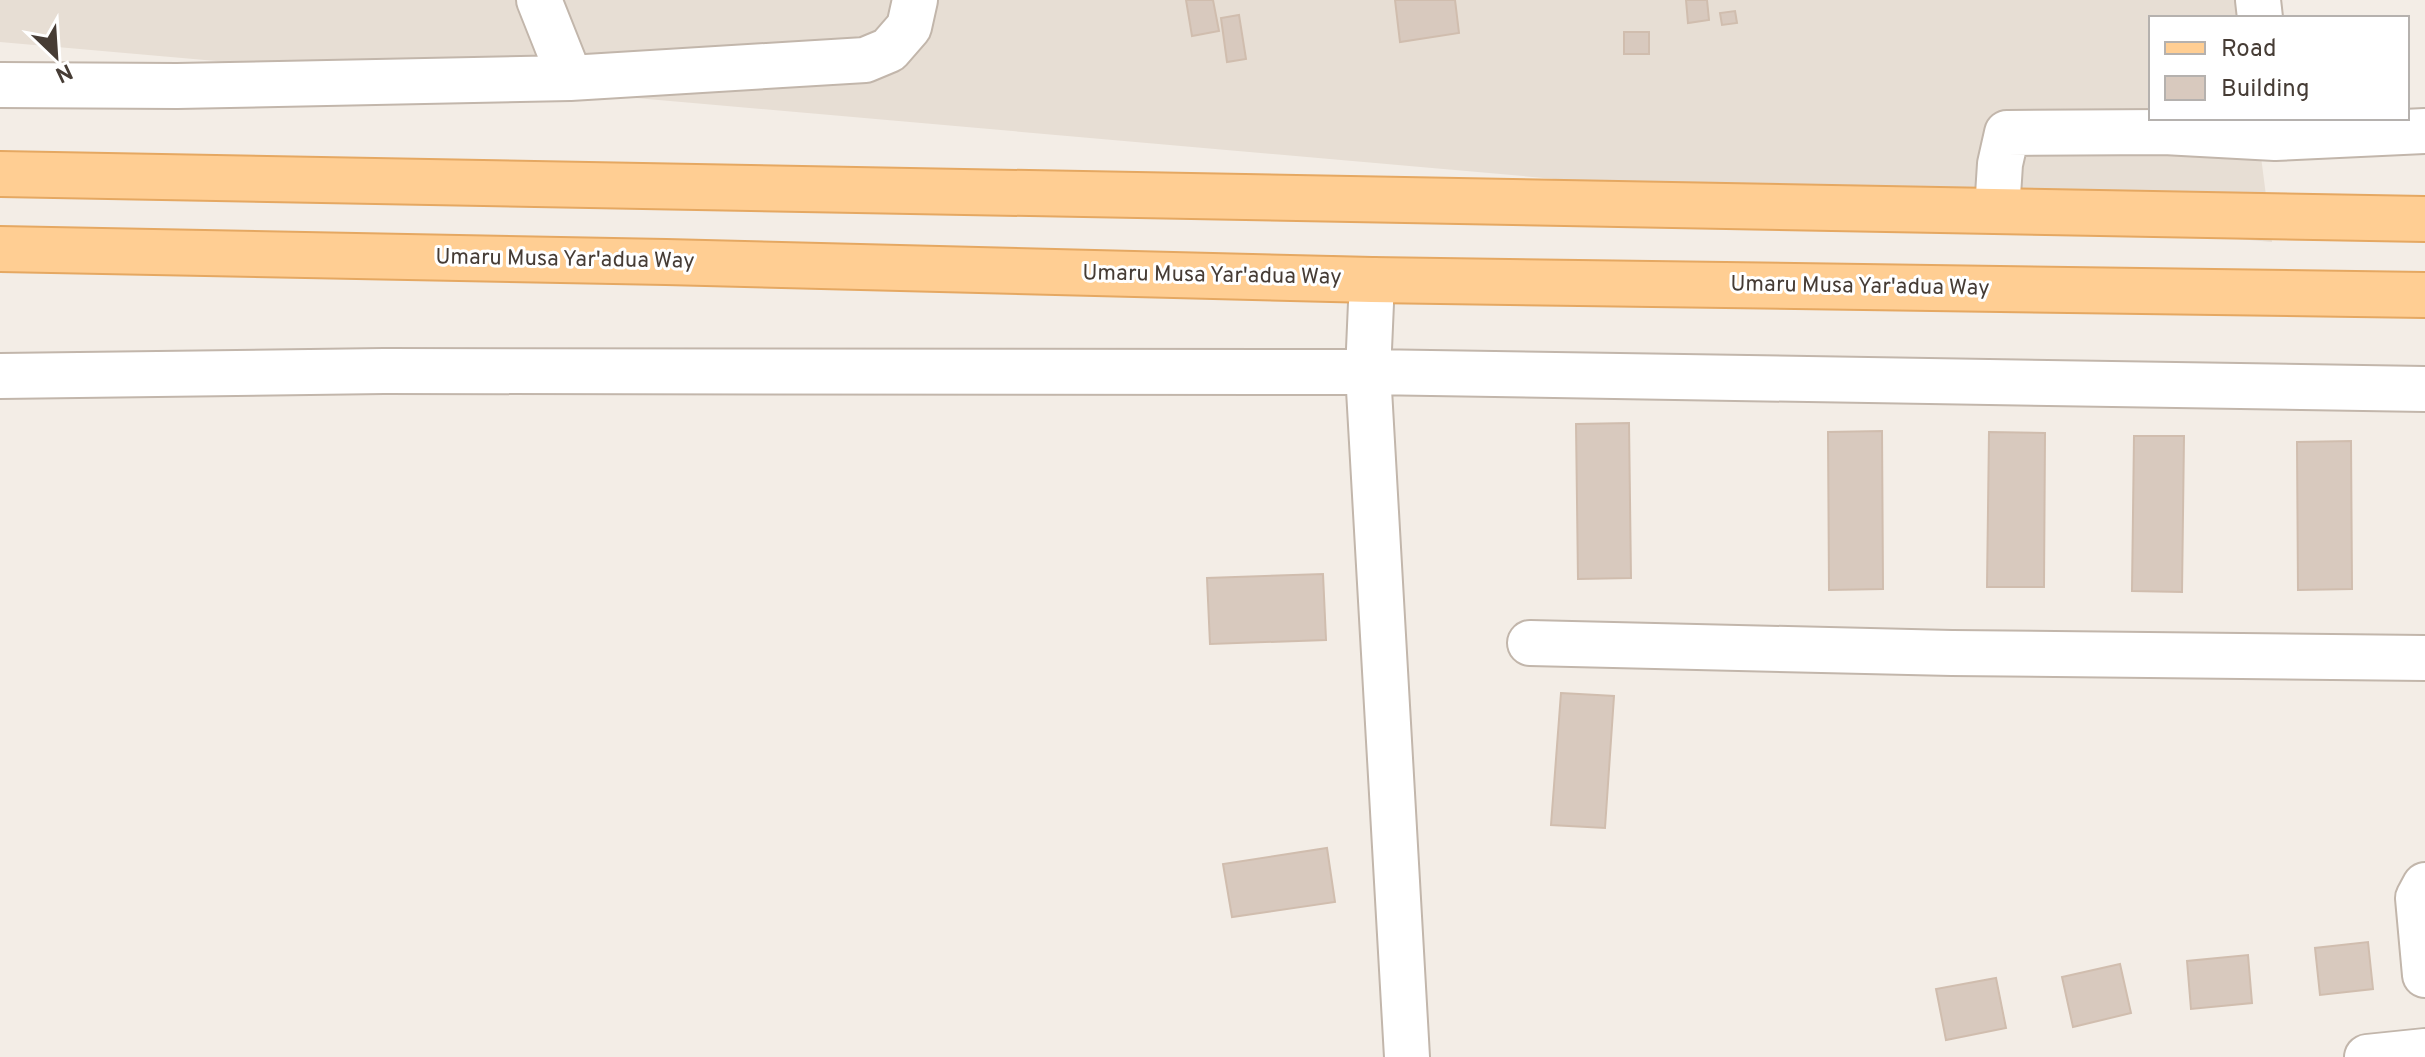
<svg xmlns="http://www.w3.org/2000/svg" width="2425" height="1057" font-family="Overpass,sans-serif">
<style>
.residential{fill:#e7ded4}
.building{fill:#d8c9be;stroke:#d0bdae;stroke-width:2}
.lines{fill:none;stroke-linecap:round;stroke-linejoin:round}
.minor-casing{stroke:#c2b6ab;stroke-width:48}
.major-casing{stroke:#e5a862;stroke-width:48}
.minor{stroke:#fff;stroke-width:44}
.major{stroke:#ffce93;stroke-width:44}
.labels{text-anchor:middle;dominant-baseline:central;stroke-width:6;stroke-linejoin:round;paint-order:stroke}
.street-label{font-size:22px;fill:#463c35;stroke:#fff}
</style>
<rect width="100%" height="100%" fill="#f3ede6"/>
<path class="residential" d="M0 0H2240L2242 18H2151V118H2256L2272 242 0 42Z"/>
<path class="building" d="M1186 0H1213L1219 31 1192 36Z
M1395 0H1455L1459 33 1400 42Z
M1686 0H1707L1709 20 1688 23Z
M1735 11 1737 23 1722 25 1720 13Z
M1239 15 1246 59 1227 62 1221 18Z
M1624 32H1649V54H1624Z
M1629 423 1631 578 1578 579 1576 424Z
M1882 431 1883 589 1829 590 1828 432Z
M1989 432 2045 433 2044 587H1987Z
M2134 436H2184L2182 592 2132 591Z
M2351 441 2352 589 2298 590 2297 442Z
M1323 574 1326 640 1210 644 1207 578Z
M1561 693 1614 696 1605 828 1551 825Z
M1327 848 1335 902 1232 917 1223 864Z
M2368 942 2373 989 2320 995 2315 948Z
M2248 955 2252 1003 2191 1009 2187 961Z
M2120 964 2131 1013 2073 1027 2062 977Z
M1996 978 2006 1028 1946 1040 1936 989Z"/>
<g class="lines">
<defs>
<path id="minor" d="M539 0 570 78
M2258 0 2260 18
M0 85 177 86 570 78 865 60 889 50 909 27 915 0
M1997 211 2000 164 2007 133 2164 132 2275 138 2425 131
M1372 280 1368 372 1407 1057
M0 376 384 371 1368 372 2425 389
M1530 643 1952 653 2425 658
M2425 885 2418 898 2425 975
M2367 1057 2425 1051"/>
<path id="major" d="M0 174 2425 219
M0 249 666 262 1372 280 2425 295"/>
</defs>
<use href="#minor" class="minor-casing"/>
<use href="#major" class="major-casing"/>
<use href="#minor" class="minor"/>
<use href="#major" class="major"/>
</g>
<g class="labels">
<g class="street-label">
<text transform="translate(565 260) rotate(1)">Umaru Musa Yar'adua Way</text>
<text transform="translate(1212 276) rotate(1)">Umaru Musa Yar'adua Way</text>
<text transform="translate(1860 287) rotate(1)">Umaru Musa Yar'adua Way</text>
</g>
</g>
<rect x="2149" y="16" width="260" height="104" fill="#ffffff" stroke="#b5b1ae" stroke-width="2"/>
<rect x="2165" y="42" width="40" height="12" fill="#ffce93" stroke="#b5b1ae" stroke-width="2"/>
<text x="2221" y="56" font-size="24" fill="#463c35">Road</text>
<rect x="2165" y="76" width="40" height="24" fill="#d8c9be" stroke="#b5b1ae" stroke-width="2"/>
<text x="2221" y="96" font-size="24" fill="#463c35">Building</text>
<g transform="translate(56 56) rotate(155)" stroke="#ffffff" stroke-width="6" paint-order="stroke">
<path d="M0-6L14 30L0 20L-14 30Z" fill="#463c35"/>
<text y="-12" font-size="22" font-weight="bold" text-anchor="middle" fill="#463c35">N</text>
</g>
</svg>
